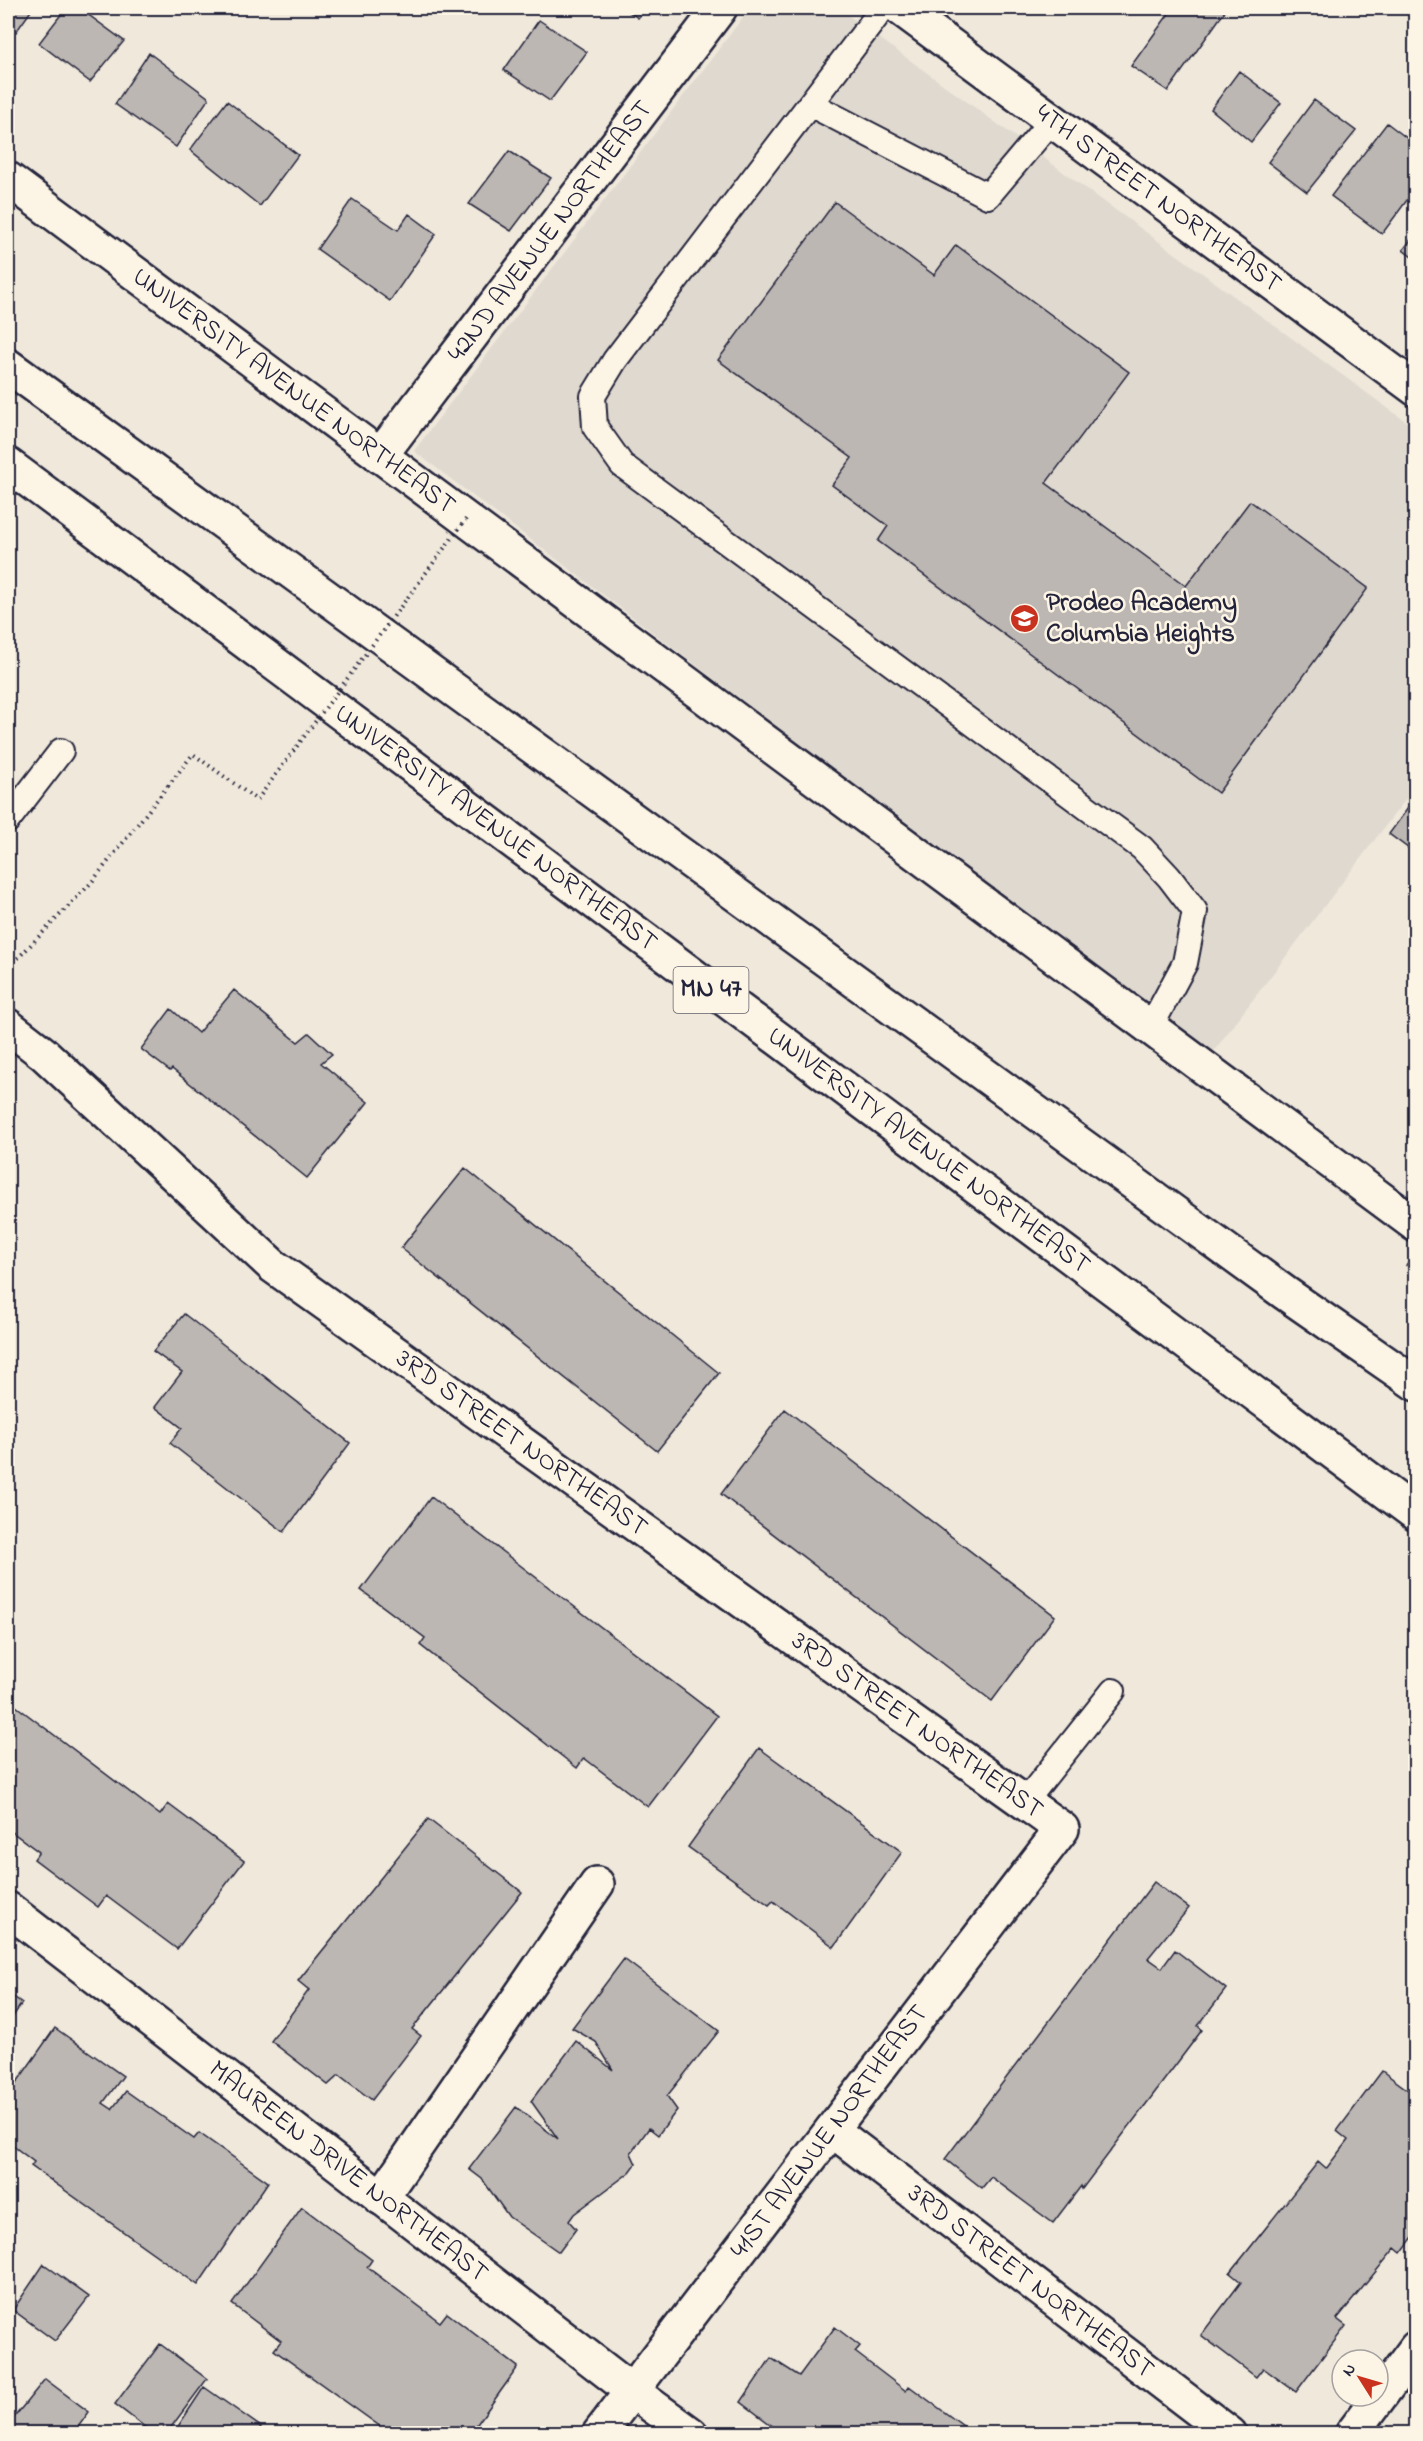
<svg xmlns="http://www.w3.org/2000/svg" width="1423" height="2441" font-family="'Indie Flower',sans-serif">
<style>
.built{fill:#e0d9cf}
.building{fill:#bcb7b3;stroke:#22223b;stroke-width:1.5}
.lines{fill:none;stroke-linecap:round;stroke-linejoin:round}
.service-casing{stroke:#22223b;stroke-width:28}
.minor-casing{stroke:#22223b;stroke-width:38}
.primary-casing{stroke:#22223b;stroke-width:38}
.path{stroke:#22223b;stroke-width:4;stroke-dasharray:1.5 4.5;stroke-linecap:butt}
.service{stroke:#fcf5e5;stroke-width:24}
.minor{stroke:#fcf5e5;stroke-width:33}
.primary{stroke:#fcf5e5;stroke-width:33}
.path-bridge{stroke:#22223b;stroke-width:4;stroke-dasharray:1.5 4.5;stroke-linecap:butt}
.labels{text-anchor:middle;dominant-baseline:central;stroke-width:5;stroke-linejoin:round;paint-order:stroke}
.shield{fill:#fcf5e5;stroke:#63616e;stroke-width:1.5}
.shield-label{font-size:26px;font-weight:bold;fill:#22223b}
.street-label{font-size:27px;fill:#22223b;stroke:#fcf5e5}
.poi-label{font-size:27px;font-weight:bold;fill:#22223b;stroke:#fcf5e5;text-anchor:start}
</style>
<rect width="100%" height="100%" fill="#efe8db"/>
<filter id="ink" filterUnits="userSpaceOnUse"><feTurbulence type="fractalNoise" baseFrequency=".0167" numOctaves="2"/><feDisplacementMap in="SourceGraphic" scale="12" xChannelSelector="R" yChannelSelector="G"/><feConvolveMatrix kernelMatrix="1 2 1 2 8 2 1 2 1" color-interpolation-filters="sRGB"/></filter>
<g filter="url(#ink)">
<path class="built" d="M750 8H838L1415 428V787L1210 1056 414 451Z"/>
<path class="building" d="M8 8H33L16 32 8 26Z
M66 8H79L124 41 90 82 39 43Z
M623 8H646L638 18Z
M1173 8H1219L1225 11 1168 91 1131 66Z
M539 20 587 52 550 101 504 70Z
M149 53 209 98 176 147 115 104Z
M1239 71 1281 103 1251 142 1211 109Z
M1314 100 1356 131 1307 192 1268 162Z
M227 101 298 155 260 206 190 150Z
M1387 123 1416 145V188L1382 234 1331 196Z
M509 151 551 178 511 231 469 204Z
M352 199 398 230 409 214 436 234 390 301 317 249Z
M835 202 934 275 956 245 1129 372 1046 483 1186 586 1250 501 1368 588 1218 793 878 541 888 526 832 485 852 458 718 360Z
M1416 233V260L1403 250Z
M1416 797V854L1389 834Z
M234 990 298 1042 309 1033 332 1054 321 1063 368 1102 307 1178 172 1069 170 1071 141 1049 171 1009 198 1033Z
M465 1168 719 1373 657 1451 401 1248Z
M184 1314 350 1443 284 1532 170 1443 182 1428 155 1407 182 1372 153 1351Z
M785 1409 1055 1616 992 1701 721 1494Z
M431 1497 717 1716 648 1807 584 1758 577 1768 420 1645 425 1638 361 1590Z
M8 1700 160 1815 168 1804 244 1861 177 1949 106 1896 98 1907 34 1859 39 1852 8 1829Z
M759 1748 902 1852 834 1947 773 1901 769 1905 688 1847Z
M428 1819 522 1892 412 2029 421 2036 372 2100 339 2075 328 2085 271 2041 309 1990 298 1981Z
M1154 1882 1189 1908 1148 1958 1162 1968 1175 1950 1226 1989 1198 2026 1202 2030 1082 2189 1081 2186 1053 2223 991 2177 982 2188 945 2159Z
M624 1959 719 2031 667 2096 677 2110 658 2135 649 2128 631 2153 636 2164 630 2172 574 2214 569 2221 576 2229 559 2252 509 2217 482 2179 469 2169 516 2107 558 2139 531 2101 576 2041 613 2070 596 2042 572 2028Z
M8 1993 22 2003 8 2024Z
M55 2028 123 2076 103 2103 112 2109 126 2091 194 2139 199 2133 268 2182 198 2285 31 2166 34 2162 8 2142V2095Z
M1382 2071 1416 2096V2233L1401 2253 1395 2248 1337 2319 1346 2326 1296 2392 1263 2368 1256 2377 1201 2335 1241 2282 1230 2273 1318 2162 1326 2169 1348 2140 1337 2131Z
M302 2207 372 2260 367 2267 440 2322 447 2313 518 2367 470 2434H404L393 2426 388 2432 274 2350 281 2341 232 2304Z
M44 2264 89 2297 55 2341 13 2310Z
M835 2327 860 2346 855 2352 906 2391 909 2386 974 2434H797L792 2430 790 2434H783L741 2402 771 2358 799 2376Z
M160 2344 207 2379 166 2434H154L115 2404Z
M45 2379 89 2412 73 2434H8V2425Z
M204 2387 261 2427 256 2434H173Z"/>
<g class="lines">
<defs>
<path id="service" d="M883 8 615 360 593 396 595 427 622 465 1142 848 1169 877 1195 911 1185 963 1150 1028
M810 104 988 196 1052 120
M8 820 61 751
M1024 1803 1113 1691"/>
<g id="minor">
<path id="s1" d="M900 8 1416 389"/>
<path id="s2" d="M8 179 1416 1225"/>
<path id="s3" d="M380 456 720 8"/>
<path id="s4" d="M8 1026 44 1054 273 1266 1062 1829 599 2434"/>
<path id="s5" d="M8 1909 632 2391 691 2434"/>
<path id="s6" d="M832 2130 1230 2434"/>
<path d="M381 2198 597 1884"/>
<path d="M1352 2434 1416 2348"/>
</g>
<g id="primary">
<path d="M8 366 1285 1293 1416 1384"/>
<path id="s7" d="M8 465 1416 1514"/>
</g>
</defs>
<use href="#service" class="service-casing"/>
<use href="#minor" class="minor-casing"/>
<use href="#primary" class="primary-casing"/>
<path class="path" d="M8 966 20 956 91 883 168 786
M1406 1264 1416 1270"/>
<use href="#service" class="service"/>
<use href="#minor" class="minor"/>
<use href="#primary" class="primary"/>
<path class="path-bridge" d="M168 786 193 754 257 800 466 519"/>
</g>
</g>
<defs>
<symbol id="school-disc" viewBox="-11 -11 22 22"><circle r="9.5" fill="#c8321e" stroke="#fcf5e5"/><path d="M0-5L7-2L0 1L-7-2ZM-4 1L0 2.5L4 1V4Q0 6-4 4Z" fill="#fff"/></symbol>
</defs>
<g fill-rule="evenodd">
<use href="#school-disc" x="1008" y="602" width="33" height="33"/>
</g>
<g class="labels">
<rect class="shield" x="673.5" y="967" width="75" height="46" rx="4.5"/>
<g class="shield-label">
<text x="711" y="990">MN 47</text>
</g>
<g class="street-label">
<text stroke="none"><textPath href="#s1" startOffset="321">4TH STREET NORTHEAST</textPath></text>
<text stroke="none"><textPath href="#s3" startOffset="282">42ND AVENUE NORTHEAST</textPath></text>
<text stroke="none"><textPath href="#s2" startOffset="356">UNIVERSITY AVENUE NORTHEAST</textPath></text>
<text stroke="none"><textPath href="#s7" startOffset="608">UNIVERSITY AVENUE NORTHEAST</textPath></text>
<text stroke="none"><textPath href="#s7" startOffset="1148">UNIVERSITY AVENUE NORTHEAST</textPath></text>
<text stroke="none"><textPath href="#s4" startOffset="663">3RD STREET NORTHEAST</textPath></text>
<text stroke="none"><textPath href="#s4" startOffset="1149">3RD STREET NORTHEAST</textPath></text>
<text transform="translate(830 2132) rotate(-53)">41ST AVENUE NORTHEAST</text>
<text stroke="none"><textPath href="#s5" startOffset="430">MAUREEN DRIVE NORTHEAST</textPath></text>
<text stroke="none"><textPath href="#s6" startOffset="250">3RD STREET NORTHEAST</textPath></text>
</g>
<g class="poi-label">
<text x="1046" y="603">Prodeo Academy<tspan x="1046" dy="31">Columbia Heights</tspan></text>
</g>
</g>
<rect width="1423" height="2441" fill="none" stroke="#fcf5e5" stroke-width="30"/>
<rect x="15" y="15" width="1393" height="2411" fill="none" stroke="#22223b" stroke-width="2" filter="url(#ink)"/>
<g transform="translate(1360 2378) rotate(307)"><circle r="28" fill="#fcf5e5" stroke="#a5a1a1" stroke-width="1.5"/>
<path d="M0-4.5L10 22L0 15L-10 22Z" fill="#c8321e"/>
<text y="-9" font-size="16" font-weight="bold" text-anchor="middle" fill="#22223b">N</text>
</g>
</svg>
